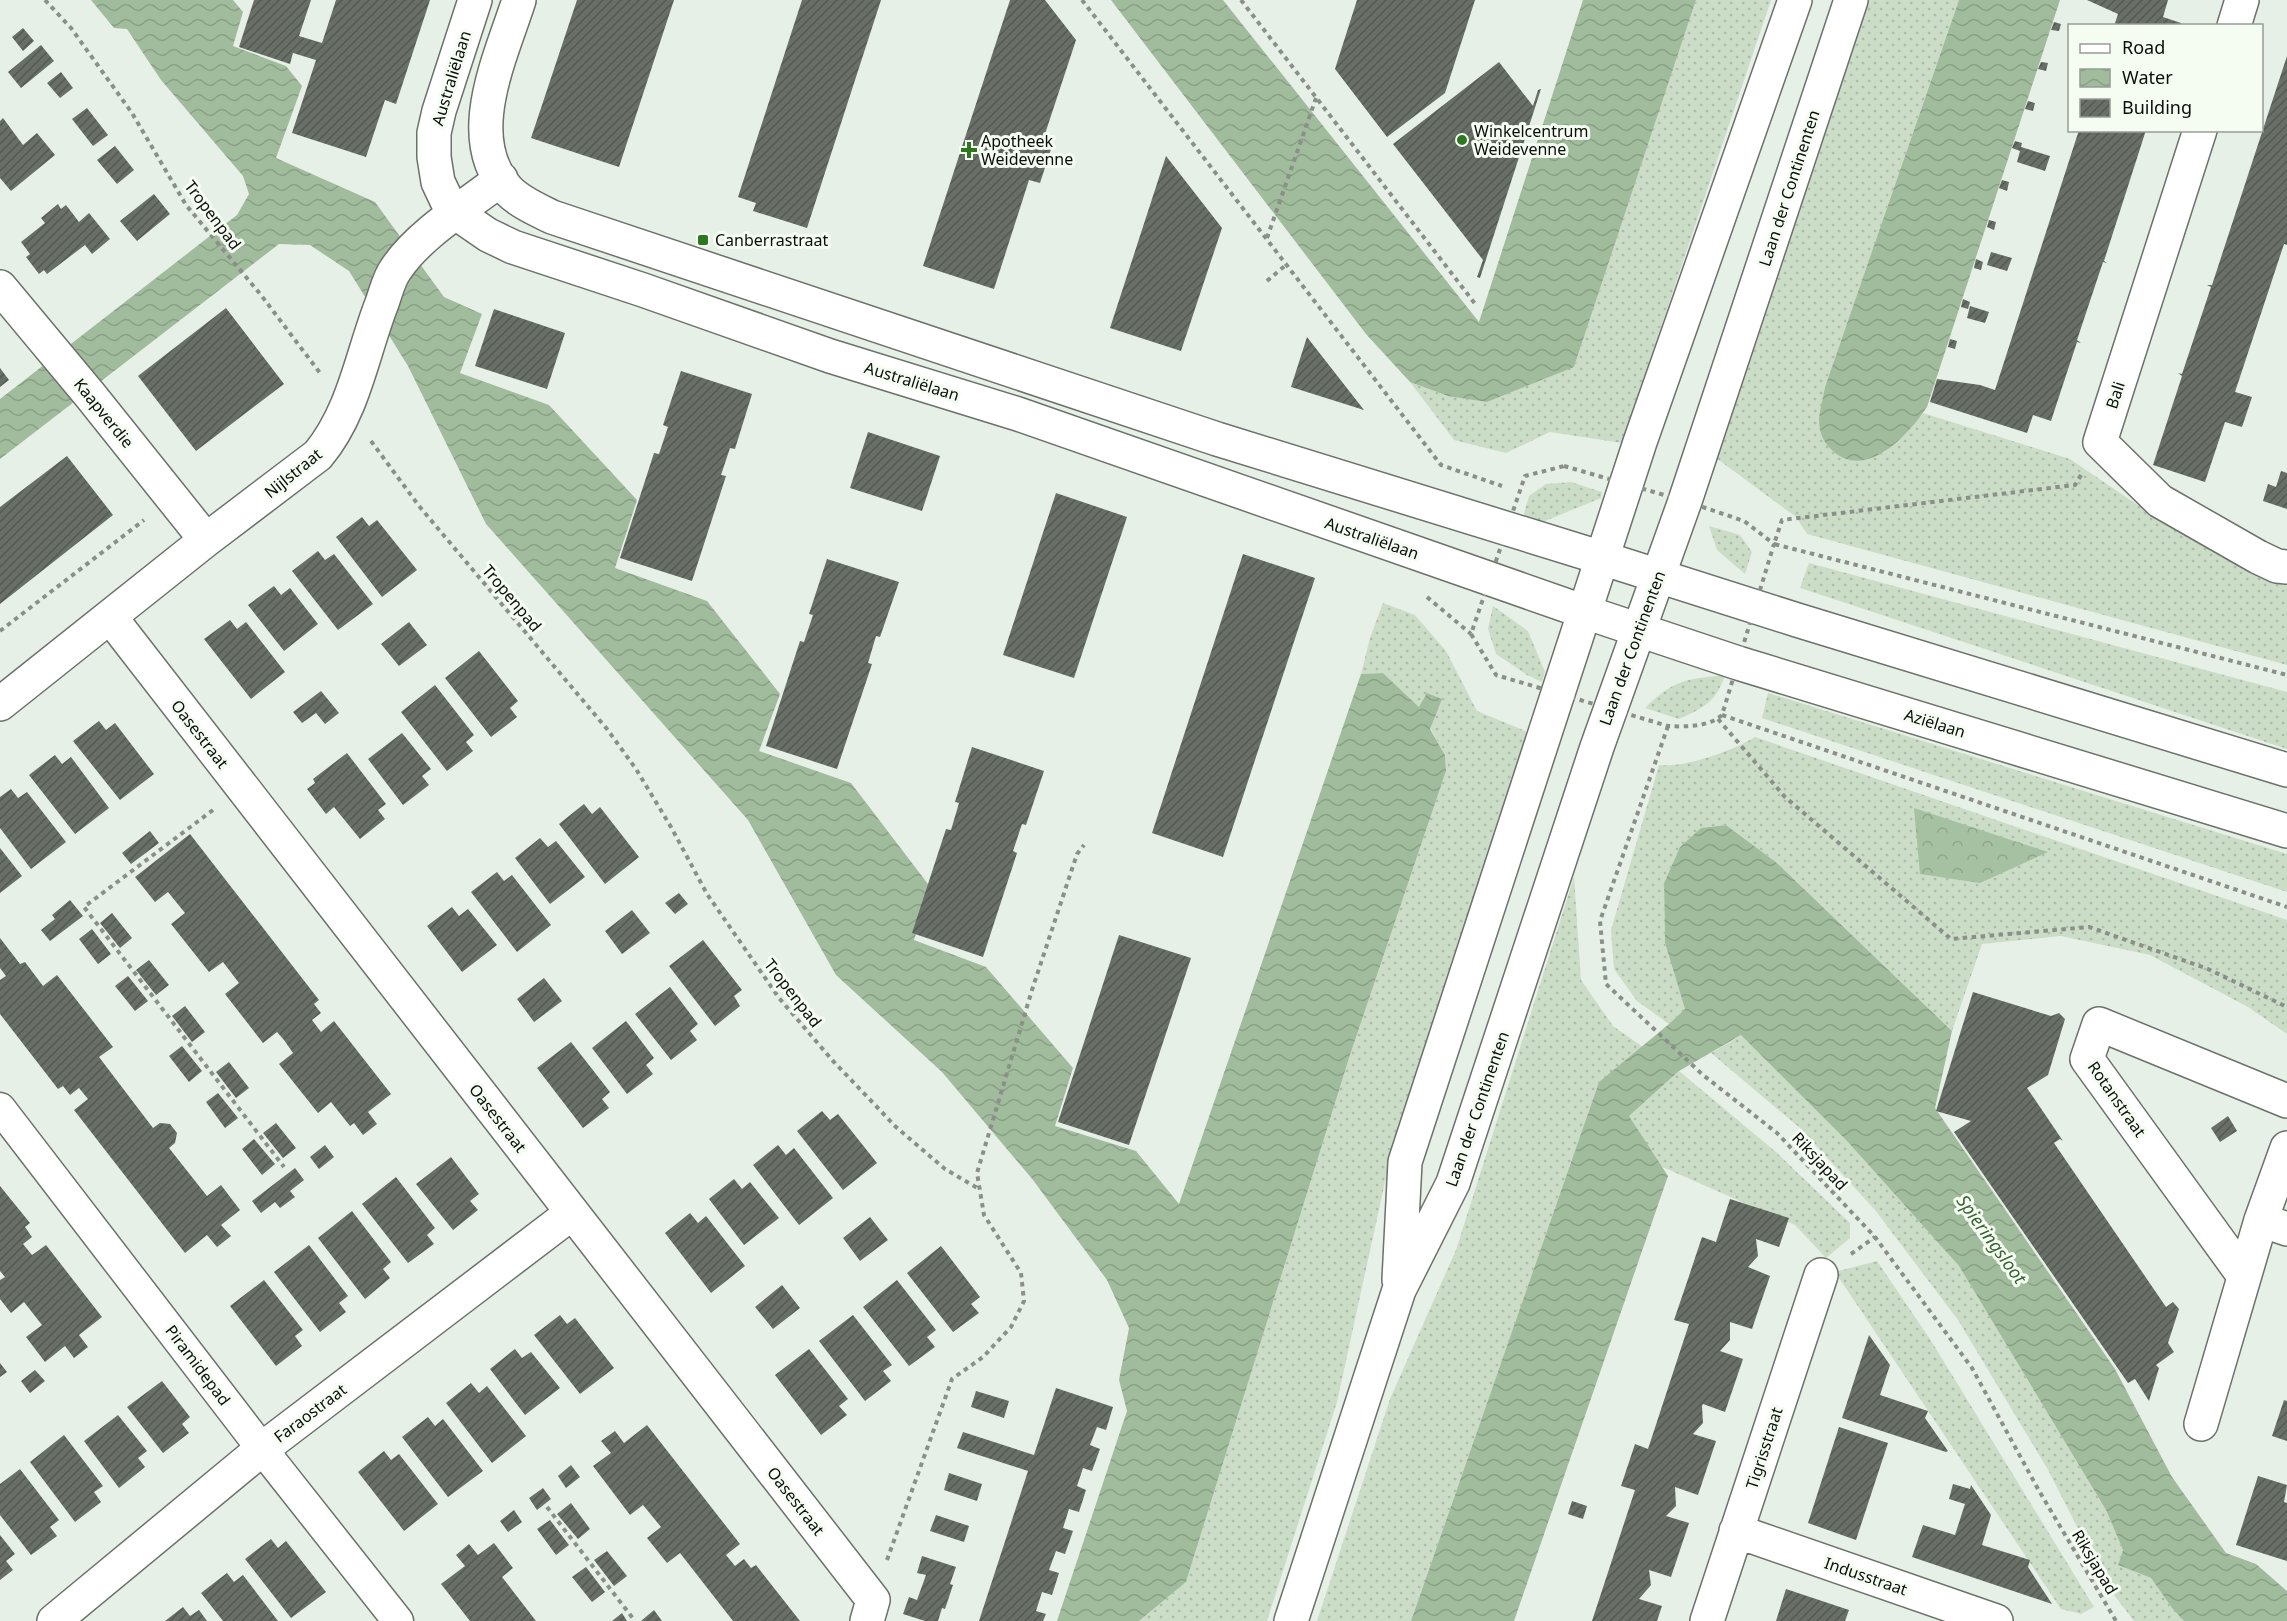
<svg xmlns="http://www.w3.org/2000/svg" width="2287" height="1621" font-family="'Noto Sans',sans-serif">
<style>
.grass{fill:url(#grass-dots)}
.forest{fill:url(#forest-crowns)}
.water{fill:url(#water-waves)}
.building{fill:url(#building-hatch)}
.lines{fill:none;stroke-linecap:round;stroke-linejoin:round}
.pedestrian-casing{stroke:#6a7269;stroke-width:33}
.minor-casing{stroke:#6a7269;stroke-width:36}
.secondary-casing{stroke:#6a7269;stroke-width:36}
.primary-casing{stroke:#6a7269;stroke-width:36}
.path{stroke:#8a9089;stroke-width:4;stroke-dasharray:4.5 4.5;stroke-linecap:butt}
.pedestrian{stroke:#fff;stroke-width:30}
.minor{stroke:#fff;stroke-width:33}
.secondary{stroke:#fff;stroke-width:33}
.primary{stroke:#fff;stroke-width:33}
.poi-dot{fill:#2d781f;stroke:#f5fdf3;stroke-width:2}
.labels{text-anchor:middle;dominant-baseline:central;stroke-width:6;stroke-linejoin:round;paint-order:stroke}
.street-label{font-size:16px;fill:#0b0e0b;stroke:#f5fdf3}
.poi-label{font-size:16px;fill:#0b0e0b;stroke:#f5fdf3;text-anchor:start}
.water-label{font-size:18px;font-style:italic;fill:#3a6234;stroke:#f5fdf3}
</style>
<defs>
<pattern id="grass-dots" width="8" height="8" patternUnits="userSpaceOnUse" patternTransform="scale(1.5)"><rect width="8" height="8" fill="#cbddc7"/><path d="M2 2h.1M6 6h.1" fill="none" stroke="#adbcaa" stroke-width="1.8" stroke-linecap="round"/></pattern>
<pattern id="forest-crowns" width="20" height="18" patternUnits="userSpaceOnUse" patternTransform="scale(1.5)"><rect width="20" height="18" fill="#a6c1a1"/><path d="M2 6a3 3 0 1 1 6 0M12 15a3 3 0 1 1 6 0" fill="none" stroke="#8ea589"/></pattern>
<pattern id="water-waves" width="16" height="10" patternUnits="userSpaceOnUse" patternTransform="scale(1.5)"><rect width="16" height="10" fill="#a1bc9c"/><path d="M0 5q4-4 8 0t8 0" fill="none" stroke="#89a085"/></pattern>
<pattern id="building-hatch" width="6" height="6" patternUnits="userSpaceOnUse" patternTransform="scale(1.5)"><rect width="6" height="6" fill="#686f66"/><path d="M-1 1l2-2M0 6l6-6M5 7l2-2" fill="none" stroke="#545a52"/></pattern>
</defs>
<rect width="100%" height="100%" fill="#e7f0e6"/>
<path class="grass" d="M1696 0H1771L1622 443 1550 432 1506 453 1454 440 1410 382 1448 396 1574 367Z
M1857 0H1959L1825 387 1819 420 1883 453 1907 432 1923 413 2070 459 2142 508 2184 532 2287 579V665L1807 534 1796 517 1712 455Z
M1571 482 1602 492 1601 498 1545 521 1522 520 1529 496 1546 484Z
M1709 526 1740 535 1752 552 1745 574 1717 550Z
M1809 563 2287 692V749L1800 588Z
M1383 603 1415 615 1446 651 1477 711 1530 733 1392 1150 1337 1402 1267 1621H1139L1186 1582 1350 1055 1446 771 1445 755 1419 707 1383 673 1361 674 1370 638Z
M1493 606 1528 631 1545 672 1542 682 1527 675 1496 654 1488 629Z
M1725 675C1716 702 1704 708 1679 719L1645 708C1673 680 1686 679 1725 675Z
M1768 693 2287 854V892L1762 718Z
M1755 737 2287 920V1034L2248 1007 2150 955 2061 936 1982 944 1952 1031 1777 863 1726 825 1701 828 1680 847 1664 883 1665 943 1685 1009 1669 1024 1637 1001 1614 969 1611 930 1659 765C1685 768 1732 751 1755 737Z
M1574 877 1581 980 1613 1026 1643 1047 1599 1082 1411 1621H1317L1390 1399 1456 1250Z
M1742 1035 1847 1141 1959 1266 2106 1510 2123 1550 2118 1565 2151 1578 2172 1608 2184 1621H2134L2108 1587 2047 1468 1958 1320 1875 1210 1800 1128 1711 1053Z
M1679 1071 1776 1152 1850 1223V1238L1826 1258 1795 1225 1660 1166 1629 1116Z
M1877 1261 1930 1339 2094 1607 2081 1614 2061 1609 1835 1272Z"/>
<path class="forest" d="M1914 808 2048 852 1980 883 1920 874Z"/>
<path class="water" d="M91 0H233L243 12 233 46 286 66 302 86 276 158 375 202 444 297 482 314 460 373 549 405 637 500 615 568 707 601 780 694 759 751 851 783 931 888 914 940 986 967 1073 1068 1055 1126 1136 1151 1179 1204 1361 674 1383 673 1419 707 1427 693 1442 699 1430 729 1445 755 1446 771 1350 1055 1186 1582 1139 1621H1057L1127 1411 1119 1380 1129 1328 1107 1280 1033 1180 942 1072 836 975 748 820 486 524 408 366 349 271 310 245 279 244 0 459V399L237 215 249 194 243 176 161 80 127 29 114 28Z
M1111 0H1223L1479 322 1583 0H1696L1574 367 1487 402 1448 396 1410 382 1366 334Z
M1959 0H2060L1927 407C1909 434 1868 480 1834 452 1824 444 1819 433 1819 419 1820 409 1823 398 1825 387Z
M1726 825 1777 863 1952 1031 1935 1108 2115 1369 2172 1477 2226 1553 2256 1564 2287 1591V1621H2184L2172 1608 2151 1578 2118 1565 2123 1550 2106 1510 1959 1266 1847 1141 1741 1035 1679 1071 1629 1116 1668 1176 1514 1621H1411L1599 1082 1669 1024 1685 1009 1665 943 1664 883 1680 847 1701 828Z"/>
<path class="building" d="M254 0H311L299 36 322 43 336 0H430L396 104 385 100 366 157 292 133 316 60 293 53 290 64 239 47Z
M577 0H674L619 167 531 138Z
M802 0H881L807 228 753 211 756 203 738 197Z
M1010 0H1045L1076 40 1043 140 1053 143 1040 183 1029 180 994 289 923 266Z
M1357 0H1475L1445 93 1387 137 1335 69Z
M2087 0H2168L2163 17 2181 23 2180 26H2114L2118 14Z
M2054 22 2061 24 2059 31 2051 30Z
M23 28 34 41 23 51 12 37Z
M41 45 54 61 21 88 8 72Z
M2287 56V245L2284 244 2235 392 2252 397 2242 427 2225 422 2205 482 2153 465 2182 376 2178 373 2182 374 2211 287 2207 285H2212Z
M1499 62 1533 106 1538 90 1541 89 1480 278 1477 277 1483 260 1393 144Z
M2041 62 2048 63 2046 71 2038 69Z
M61 72 73 88 60 98 47 83Z
M2028 101 2035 103 2033 111 2025 109Z
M87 108 108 135 93 146 72 119Z
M3 118 23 145 37 133 55 155 11 191 0 178V121Z
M2079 130H2146L2104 261 2107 263 2103 262 2077 340 2081 343 2077 342 2051 421 2033 415 2027 433 1930 402 1937 379 1980 385 1995 390Z
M2015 141 2022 143 2021 147 2050 156 2045 171 2017 162 2020 151 2012 148Z
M115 146 134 170 117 184 97 160Z
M1166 156 1222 228 1181 351 1110 328Z
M2002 180 2009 182 2007 191 1999 188Z
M154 194 170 214 137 241 120 221Z
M58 204 61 209 66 205 79 222 89 213 110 239 92 254 85 245 47 274 44 270 39 274 26 257 30 254 21 242 45 223 41 218Z
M1989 220 1996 222 1994 230 1987 227Z
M1991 252 2012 258 2007 271 1987 265Z
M1976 259 1983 262 1981 270 1974 268Z
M1963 299 1970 302 1968 309 1961 307Z
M1970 306 1989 312 1985 323 1967 318Z
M226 308 284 384 196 451 138 376Z
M494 309 565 333 547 389 475 366Z
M1307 337 1364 410 1291 387Z
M1950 339 1957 341 1955 349 1948 347Z
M0 368 9 380 0 387Z
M681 371 752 394 735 449 730 448 721 475 726 476 692 581 620 558 654 453 659 454 668 427 663 425Z
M868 432 940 456 922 511 850 488Z
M67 456 113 515 0 604V507Z
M2281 471 2287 473V509L2263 501 2268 484 2276 487Z
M1056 493 1127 517 1074 678 1003 655Z
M362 517 369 526 377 520 417 570 382 597 336 537Z
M318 551 325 560 334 554 373 604 338 630 292 571Z
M1243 554 1315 578 1223 857 1152 833Z
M827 559 899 582 880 637 876 636 868 663 872 664 837 769 766 746 800 641 804 642 813 615 809 614Z
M274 586 281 595 290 588 318 624 284 651 248 605Z
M230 620 237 629 246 622 285 672 251 699 204 639Z
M409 622 427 645 399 666 381 644Z
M479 651 518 701 510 708 517 717 491 737 445 678Z
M435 685 474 735 466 742 473 751 447 771 401 712Z
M321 691 339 713 325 724 316 713 302 723 293 712Z
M99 721 106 730 115 723 154 774 120 800 73 741Z
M402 733 431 769 422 776 429 785 403 805 368 759Z
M972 747 1044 771 1026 825 1022 824 1013 851 1017 853 983 957 912 933 946 829 951 830 959 803 955 802Z
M347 753 386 804 378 810 385 819 360 839 334 807 326 814 307 789 315 783 313 779Z
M55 755 62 764 71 757 109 808 75 834 29 775Z
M11 789 18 798 27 792 66 842 31 869 0 828V797Z
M584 804 592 814 600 807 639 857 605 884 559 824Z
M150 831 159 843 131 864 122 853Z
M190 834 319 1000 314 1004 321 1013 312 1020 321 1032 334 1021 391 1094 368 1112 377 1124 363 1135 354 1123 350 1126 331 1102 318 1113 279 1064 293 1053 284 1040 277 1032 263 1043 225 994 239 983 223 962 209 972 171 924 185 913 168 892 155 902 135 877Z
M540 838 548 847 556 841 585 877 550 904 515 858Z
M0 848 22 876 0 893Z
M497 872 504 881 512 875 551 925 517 952 471 892Z
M679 893 688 904 675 914 665 903Z
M70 900 83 916 50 941 41 930 55 919 52 915Z
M452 907 459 916 468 909 497 945 462 972 427 926Z
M632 910 650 933 622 954 605 931Z
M112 913 132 938 120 948 100 923Z
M92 929 111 954 98 964 79 939Z
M1119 935 1191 958 1129 1145 1058 1122Z
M0 938 20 964 25 962 43 986 57 975 113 1047 99 1057 153 1128 160 1123 170 1124 177 1133 175 1143 169 1148 207 1196 221 1185 240 1210 221 1225 231 1236 217 1247 207 1235 185 1253 74 1110 88 1099 79 1088 70 1095 63 1086 58 1089 0 1014V980L6 976 0 968Z
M703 940 742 990 734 996 740 1006 715 1026 669 966Z
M149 960 169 985 156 995 136 970Z
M128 976 148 1001 135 1011 115 986Z
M544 978 562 1001 534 1022 517 999Z
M670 987 698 1024 690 1031 697 1040 671 1060 635 1014Z
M1973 992 2051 1016 2059 1013 2065 1019 2048 1075 2027 1088 2063 1141 2060 1139 2054 1143 2166 1307 2173 1302 2179 1309 2168 1343 2174 1352 2156 1365 2159 1368 2149 1401 2135 1379 2128 1383 1954 1132 1971 1121 1936 1111Z
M185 1006 205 1032 192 1042 172 1016Z
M626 1021 654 1058 646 1065 653 1074 627 1094 592 1048Z
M571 1042 610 1092 602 1099 609 1108 583 1128 537 1068Z
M182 1046 202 1071 189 1082 169 1056Z
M229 1062 249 1088 236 1098 216 1072Z
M218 1093 238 1118 225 1128 206 1102Z
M822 1111 830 1120 838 1114 877 1163 843 1190 797 1131Z
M2228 1116 2237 1131 2220 1142 2211 1128Z
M276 1123 296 1148 283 1158 263 1133Z
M254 1139 275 1164 262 1175 242 1149Z
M325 1145 334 1157 319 1169 310 1157Z
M778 1145 786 1155 794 1148 833 1198 799 1225 753 1165Z
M451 1157 479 1194 470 1201 478 1210 453 1230 416 1184Z
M295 1168 304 1180 290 1191 295 1197 280 1208 275 1202 261 1213 252 1201Z
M396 1177 435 1228 427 1235 434 1244 408 1263 362 1204Z
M734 1179 742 1189 750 1182 779 1218 744 1245 709 1199Z
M0 1186 30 1223 25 1227 32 1237 23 1244 32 1255 46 1245 102 1317 79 1335 88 1347 74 1358 65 1346 45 1362 26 1337 42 1325 24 1302 11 1313 0 1299V1280L5 1277 0 1271Z
M1730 1199 1789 1218 1779 1247 1756 1239 1758 1256 1748 1267 1770 1276 1761 1302 1752 1329 1730 1322V1340L1720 1351 1743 1359 1725 1412 1703 1404 1702 1406 1703 1423 1693 1434 1716 1441 1698 1495 1675 1487 1676 1506 1666 1516 1689 1523 1671 1577 1649 1570 1651 1585 1639 1599 1662 1606 1657 1621H1592L1635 1490 1621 1486 1635 1444 1648 1449 1689 1324 1674 1320 1688 1279 1702 1237 1716 1242Z
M352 1211 391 1262 383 1269 390 1278 365 1299 318 1238Z
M690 1213 698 1223 706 1216 745 1266 711 1293 665 1233Z
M870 1217 888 1240 860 1261 843 1238Z
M309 1245 348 1296 339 1303 346 1312 320 1332 274 1272Z
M941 1246 980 1297 971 1304 979 1313 953 1332 907 1273Z
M264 1280 303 1330 295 1336 302 1346 276 1366 230 1306Z
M897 1280 936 1330 927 1337 935 1347 909 1366 863 1307Z
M782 1285 800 1308 773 1329 755 1307Z
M560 1315 567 1324 575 1318 614 1368 580 1394 534 1335Z
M853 1315 892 1365 883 1371 891 1381 865 1401 819 1341Z
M1869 1335 1890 1365 1880 1395 1928 1411 1925 1418 1948 1451 1946 1452 1842 1418Z
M515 1349 522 1358 531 1352 560 1388 525 1415 490 1369Z
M809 1349 848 1399 839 1406 847 1415 821 1435 775 1375Z
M0 1363 7 1372 0 1377Z
M35 1370 45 1381 30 1393 21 1381Z
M162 1381 190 1417 182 1424 189 1433 163 1453 127 1407Z
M471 1383 479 1393 487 1386 526 1436 492 1463 446 1403Z
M1056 1388 1113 1407 1106 1430 1097 1427 1090 1445 1100 1449 1092 1471 1083 1468 1077 1486 1086 1490 1079 1512 1069 1509 1063 1528 1073 1531 1065 1554 1056 1551 1049 1570 1059 1573 1052 1595 1042 1592 1036 1611 1046 1614 1043 1621H979L1028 1471 957 1448 963 1432 1034 1455Z
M976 1391 1009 1401 1004 1418 971 1407Z
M2284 1400 2287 1401V1441L2272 1436Z
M118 1415 147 1451 138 1458 145 1467 119 1488 84 1441Z
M428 1417 435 1426 443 1419 483 1471 448 1497 402 1437Z
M647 1425 740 1544 726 1555 735 1566 744 1559 751 1568 756 1565 800 1621H733L680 1553 667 1563 647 1538 661 1527 643 1505 630 1515 593 1466 611 1453 601 1441 615 1431 624 1443Z
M1839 1427 1888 1443 1856 1540 1808 1523Z
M64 1435 103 1486 94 1492 101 1502 75 1522 30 1462Z
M384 1451 391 1460 399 1454 438 1504 404 1531 358 1472Z
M571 1465 580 1477 566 1488 558 1476Z
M20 1469 59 1520 50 1527 57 1536 31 1555 0 1515V1484Z
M949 1473 982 1484 977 1501 944 1490Z
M2258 1476 2287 1485 2284 1502 2287 1503V1561L2236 1545Z
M1953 1484 1970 1489 1971 1485 1991 1515 1982 1545 2030 1560 2028 1567 2052 1604 1912 1557 1923 1525 1955 1535 1965 1504 1949 1499Z
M543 1488 551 1499 537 1510 529 1498Z
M1572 1501 1587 1506 1583 1519 1568 1514Z
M571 1503 590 1529 578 1539 557 1514Z
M514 1510 522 1522 508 1532 500 1521Z
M936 1515 969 1526 964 1542 930 1531Z
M550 1520 569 1545 556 1555 537 1529Z
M0 1535 15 1554 6 1561 13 1570 0 1580Z
M271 1539 278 1548 286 1541 326 1592 291 1618 245 1559Z
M494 1543 513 1568 502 1577 536 1621H470L441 1584 465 1566 456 1555 469 1544 478 1555Z
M607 1551 627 1576 614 1586 594 1560Z
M922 1556 956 1567 950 1584 953 1585 945 1609 942 1608 938 1621H925L903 1614 909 1597 917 1600 926 1575 917 1573Z
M586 1567 605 1592 592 1602 572 1577Z
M227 1573 234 1582 243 1575 278 1621H223L201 1593Z
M1786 1589 1849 1610 1845 1621H1776Z
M183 1607 190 1616 199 1610 207 1621H165Z
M654 1610 662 1621H641Z
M622 1613 627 1621H612Z"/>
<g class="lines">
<defs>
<path id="pedestrian" d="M0 1108 262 1449 398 1621"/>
<path id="minor" d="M475 0 439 111 434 133V157L438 182 447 201 456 213 488 235 513 247 643 290 830 356 1018 414 1585 612
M519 0C501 57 460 139 509 191 521 203 538 210 552 217L1217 439 1602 558
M2234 26 2242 0
M2200 130 2100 442 2160 501 2258 557 2277 566 2287 567
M0 287 90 395 206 540
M111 618 873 1600 867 1621
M0 704 206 540 318 455C354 412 362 354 382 303 386 292 389 278 396 269 419 234 468 205 501 179
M2261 1220 2287 1229
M2244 1276 2087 1059 2099 1024 2287 1101
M2201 1424 2261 1220 2287 1148
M1736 1531 1996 1621
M54 1621 262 1449 572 1213
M1707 1621 1821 1275"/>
<path id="secondary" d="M1602 558 1797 620 2287 770
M1585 612 1738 663 2287 831"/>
<path id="primary" d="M1399 1280 1405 1162 1640 442 1795 0
M1291 1621 1399 1290 1453 1183 1597 747 1685 501 1851 0"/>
</defs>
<use href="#pedestrian" class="pedestrian-casing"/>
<use href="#minor" class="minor-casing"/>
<use href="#secondary" class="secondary-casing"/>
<use href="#primary" class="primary-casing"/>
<path class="path" d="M45 0 71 28 132 113 186 205 261 295 320 373
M1082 0 1441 465 1502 486
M1241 0 1476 305
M1267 238 1316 98
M1267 281 1287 264
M371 441 419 506 607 729 636 769 671 827 707 894 779 998 833 1061 896 1127 945 1169 979 1189
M1564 466 1685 501 1744 521 1774 544 1722 715C1709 727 1685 727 1668 726L1496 675 1471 634 1525 476Z
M2081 475 2075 485 1782 520 1774 544 2287 675
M1427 597 1471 634
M0 631 144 520
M1722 715 2287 907
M1718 719 1785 797 1951 939 2089 927 2208 969 2287 1007
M1668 726 1600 921 1606 984 1703 1075 1777 1133 1875 1237 1972 1368 2038 1489 2116 1621
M213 810 84 907 284 1167
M1851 1254 1875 1237
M547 1507 635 1621
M887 1560 952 1379 983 1357 1011 1327 1024 1301 1021 1273 984 1215 977 1173 1032 990 1077 854 1084 845"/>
<use href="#pedestrian" class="pedestrian"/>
<use href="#minor" class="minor"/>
<use href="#secondary" class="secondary"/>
<use href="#primary" class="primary"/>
</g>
<g class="poi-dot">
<circle cx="1462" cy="140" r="6"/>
<path d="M966 141h6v6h6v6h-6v6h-6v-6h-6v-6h6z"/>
<rect x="697" y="234" width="12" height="12" rx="3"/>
</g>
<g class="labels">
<g class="street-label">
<text transform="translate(451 78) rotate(-73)">Australiëlaan</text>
<text transform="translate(1789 188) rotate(-72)">Laan der Continenten</text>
<text transform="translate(213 215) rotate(53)">Tropenpad</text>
<text transform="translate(912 381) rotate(17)">Australiëlaan</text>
<text transform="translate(2115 395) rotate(-72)">Bali</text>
<text transform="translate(104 413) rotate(51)">Kaapverdie</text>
<text transform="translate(293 473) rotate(-39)">Nijlstraat</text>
<text transform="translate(1372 538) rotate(19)">Australiëlaan</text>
<text transform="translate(512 598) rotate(50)">Tropenpad</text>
<text transform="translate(1632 648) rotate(-70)">Laan der Continenten</text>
<text transform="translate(1935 723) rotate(17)">Aziëlaan</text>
<text transform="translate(200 734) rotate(52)">Oasestraat</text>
<text transform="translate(793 993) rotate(52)">Tropenpad</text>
<text transform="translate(2117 1099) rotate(55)">Rotanstraat</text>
<text transform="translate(1477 1109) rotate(-71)">Laan der Continenten</text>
<text transform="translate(498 1118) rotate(52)">Oasestraat</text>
<text transform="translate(1820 1161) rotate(47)">Riksjapad</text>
<text transform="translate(198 1365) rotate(53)">Piramidepad</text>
<text transform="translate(310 1413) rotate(-37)">Faraostraat</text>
<text transform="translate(1764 1448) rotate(-72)">Tigrisstraat</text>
<text transform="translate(796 1501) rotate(52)">Oasestraat</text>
<text transform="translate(2095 1562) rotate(59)">Riksjapad</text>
<text transform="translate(1866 1576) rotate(19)">Indusstraat</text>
</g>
<g class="poi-label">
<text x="1474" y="131">Winkelcentrum<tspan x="1474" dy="18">Weidevenne</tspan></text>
<text x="981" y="141">Apotheek<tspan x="981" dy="18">Weidevenne</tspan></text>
<text x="715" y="240">Canberrastraat</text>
</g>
<g class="water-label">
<text transform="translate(1992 1239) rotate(54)">Spieringsloot</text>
</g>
</g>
<rect x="2068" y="24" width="195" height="108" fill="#f5fdf3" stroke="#979d96" stroke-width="1.5"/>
<rect x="2080" y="44" width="30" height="9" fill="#ffffff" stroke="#979d96" stroke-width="1.5"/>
<text x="2122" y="54" font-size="18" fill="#0b0e0b">Road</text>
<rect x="2080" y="69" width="30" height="18" fill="url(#water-waves)" stroke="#979d96" stroke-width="1.5"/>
<text x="2122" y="84" font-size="18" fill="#0b0e0b">Water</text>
<rect x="2080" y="99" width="30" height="18" fill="url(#building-hatch)" stroke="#979d96" stroke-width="1.5"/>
<text x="2122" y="114" font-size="18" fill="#0b0e0b">Building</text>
</svg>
